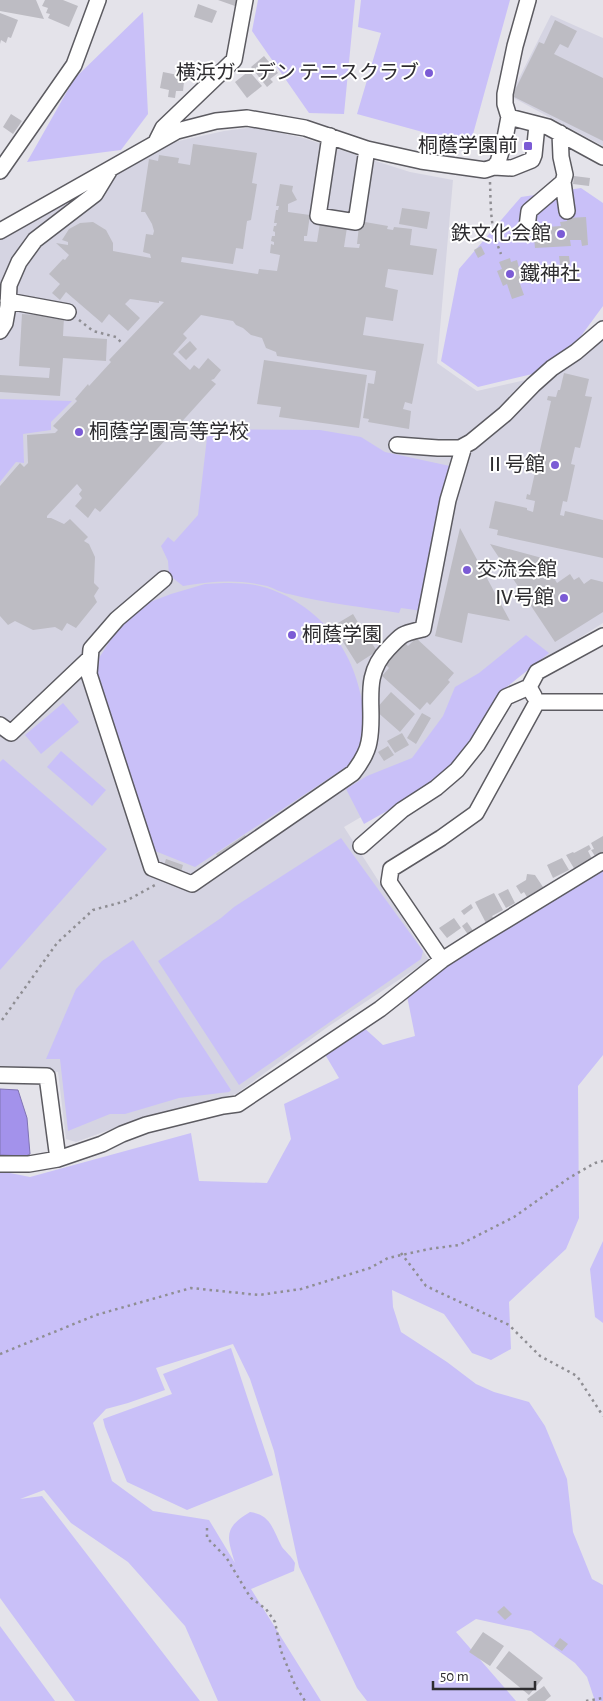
<svg xmlns="http://www.w3.org/2000/svg" width="603" height="1701" font-family="'Alegreya Sans','Noto Sans JP',sans-serif">
<style>
.built{fill:#d5d4e2}
.green{fill:#c9c0f8}
.water{fill:#a392eb;stroke:#8074b3}
.building{fill:#bdbcc3}
.lines{fill:none;stroke-linecap:round;stroke-linejoin:round}
.minor-casing{stroke:#5c5b61;stroke-width:18}
.path{stroke:#8f8e93;stroke-width:2.5;stroke-dasharray:2.5 4;stroke-linecap:butt}
.minor{stroke:#fff;stroke-width:15}
.poi-dot{fill:#7b5bd5;stroke:#fff;stroke-width:2}
.labels{text-anchor:middle;dominant-baseline:central;stroke-width:4;stroke-linejoin:round;paint-order:stroke}
.poi-label{font-size:20px;fill:#2e2d30;stroke:#fff;text-anchor:end}
</style>
<rect width="100%" height="100%" fill="#e4e3ea"/>
<path class="built" d="M551 15 603 38V146L510 96Z
M255 127 303 138 410 172 453 180 437 363 477 391 547 375 596 332 603 319V623L492 693 421 782 344 827 429 960 329 1026 236 1094 131 1122 76 1142 66 1139 58 1072 0 1069V240L151 152 174 142 224 131Z"/>
<path class="green" d="M258 0H355L344 114 309 113 252 31Z
M361 0H510L470 145 357 114 381 33 358 27Z
M143 12 148 114 121 150 27 162 74 79Z
M581 188 603 203V306L581 336 545 371 478 387 441 361 459 269 521 197Z
M0 399 72 401 51 422V430L23 434 24 463 16 462 0 482Z
M208 429 320 430 361 437 385 452 450 466 422 611 401 608 399 613C363 607 325 603 289 594 281 593 274 588 267 586 238 579 212 581 183 586L169 575 168 561 161 546 168 537 174 542 198 515Z
M225 583C232 583 240 583 248 584 285 588 325 617 343 649 352 664 357 679 361 696 367 720 365 745 349 765L195 867 155 851 96 678 99 658 118 628 131 614 150 602 171 594 205 584Z
M526 635 549 653 498 694 462 753 435 784 364 824 346 789 367 776 412 758 443 716 455 687 479 673Z
M63 703 79 722 41 754 25 735Z
M61 751 106 790 92 806 47 767Z
M3 759 107 849 0 970V762Z
M341 838 423 951 421 959 239 1085 158 961 221 918 234 907Z
M603 869V1055L578 1086 579 1218 566 1249 509 1302 511 1349 491 1360 472 1353 444 1314 392 1290 393 1307 401 1332 447 1362 476 1384 494 1392 529 1402 545 1426 567 1479 573 1532 592 1579 603 1585V1701H595L587 1677 575 1663 531 1631 476 1619 456 1632 516 1701H367L357 1688 299 1567 274 1451 250 1379 233 1344 156 1368 165 1390 128 1403 106 1409 93 1423 112 1481 153 1511 209 1520 235 1563C227 1537 223 1528 250 1512 272 1515 273 1531 282 1547 286 1552 292 1557 295 1563L294 1571 251 1589 321 1701H218L185 1626 128 1562 71 1523 44 1490 20 1499 42 1496 200 1701H75L0 1598V1171L30 1177 191 1133 199 1181 267 1183 291 1139 284 1104 339 1078 323 1051 362 1026 383 1045 415 1036 407 996 464 941Z
M133 940 231 1090 229 1092 179 1098 125 1114H110L68 1131 60 1059H46L76 989 102 961Z
M603 1241V1323L595 1317 590 1269Z
M231 1348 273 1475 187 1510 127 1482 105 1427 103 1419 172 1394 163 1374Z
M0 1626 55 1701H0Z"/>
<path class="water" d="M0 1089 18 1090 27 1118 30 1154 26 1156 0 1155Z"/>
<path class="building" d="M0 0H36L44 19 0 11Z
M45 0H63L78 6 69 27 48 18 50 14 46 13 48 8 42 6Z
M218 0H237L235 6Z
M198 4 217 11 212 23 194 17Z
M0 13 18 20 11 38 8 37 6 43 1 40 0 44Z
M555 20 577 31 568 48 560 44 554 54 603 78V141L512 96 539 42 544 44Z
M264 56 278 73 270 79 273 82 267 87 251 67Z
M249 71 262 86 247 98 235 82Z
M163 72 183 76 182 82H184L183 91H176L175 98 168 97 169 90 160 88Z
M11 114 22 121 13 134 3 127Z
M193 144 257 153 252 183 257 184 251 220 247 221 243 249 236 248 233 264 182 257 181 262 258 274 259 269 277 271 280 255 270 253 271 244 274 245V242L271 241 272 236H275V232L273 231 274 226H276L277 223H274L276 210H278L279 206H276L280 184 293 186 292 191 297 200 288 204V212L310 215 307 236H304V241L317 242 321 216 326 217 327 210 344 212 343 220 348 221 344 247 359 248 360 244H357L359 226 364 227 365 222 388 226 387 229 393 230 394 227 412 229 410 245 437 249 433 275 388 269 385 287 398 290 393 321 366 317 363 335 424 344 412 404 405 402 403 409 411 411 409 429 368 422 369 419 363 418 368 383 374 384 376 371 277 356 276 352 266 348 262 338 251 335 243 328 236 325 233 321 201 315 183 334 187 338 173 354 190 370 194 365 199 369 208 358 221 370 214 379 211 380 216 384 100 512 95 508 88 518 75 506 82 498 79 494 82 490 77 484 47 516V518H51L64 524 70 519 88 537 84 541 89 544 95 557 94 583 99 588 94 596 97 602 76 628 67 623 62 631 55 627 33 630 15 621 8 625 0 616V486L20 463 24 467 28 463 27 435 55 433 58 430 53 426 77 401 75 399 88 384 89 386 111 362 109 360 164 302 159 301V303L130 299 125 304 140 318 128 331 109 314 102 323 66 292 60 300 52 293 60 284 49 274 63 259 65 260 69 255 56 243 68 245V242L62 240 69 229 80 223 93 222 106 230 113 243V251L151 258 150 254 143 252 146 234 153 235 154 231 152 224 145 212H141L149 159 158 161 159 155 179 158 178 163 190 165Z
M574 176 590 178 589 186 573 184Z
M402 208 430 212 427 229 399 224Z
M586 217 588 245 582 246 581 240H570L571 246 535 248 533 228 561 226 560 222 567 221V218Z
M481 246 485 254 478 258 474 250Z
M559 256H569L570 264 560 265Z
M510 258 511 262 517 260 522 279 519 281 524 295 512 299 507 284 503 286 497 271 502 269 499 262Z
M22 314 64 317 63 336 107 339 106 361 63 358 60 396 0 392V375L49 378 50 368 19 366Z
M190 341 197 349 186 360 178 352Z
M264 360 367 375 359 428 279 417 281 407 257 404Z
M564 373 589 379 585 396 592 397 580 448 575 447 571 464 575 465 567 502 563 501 560 515 564 516 565 511 603 520V558L497 535 498 530 489 528 495 501 527 508V510L533 512 535 501 526 499 527 494 530 495 551 401 547 400 548 396 556 397 558 390H560Z
M460 528 510 621 468 613 462 643 435 636Z
M490 544 542 558 557 583 570 574 574 580 579 577 584 584 591 579 603 582V612L555 642Z
M353 614 359 624 356 626 365 641 369 639 377 651 357 664 333 626Z
M416 638 454 673 448 680 450 682 430 705 427 702 420 710 382 676 389 668 385 664 404 642 408 646Z
M391 692 415 714 400 732 375 710Z
M422 713 431 718 416 744 407 738Z
M402 733 409 745 395 753 387 741Z
M388 746 394 755 384 761 378 752Z
M245 835 247 839 219 858 216 854Z
M603 836V852L595 856 591 850 594 849 591 843Z
M589 845 591 849 588 851 592 859 575 870 566 855 573 852 574 853Z
M562 858 569 870 553 878 547 865Z
M166 859 183 865 180 875 163 869Z
M527 874 535 875 543 887 527 897 524 892 521 894 516 886 526 880Z
M508 889 515 903 506 908 498 894Z
M494 893 503 910 492 916 494 919 486 923 475 902Z
M471 904 473 908 464 915 461 911Z
M454 918 461 928 447 938 439 928Z
M467 922 474 932 469 936 462 926Z
M504 1606 512 1614 505 1620 497 1612Z
M483 1632 504 1646 490 1666 469 1652Z
M560 1638 568 1644 562 1651 554 1646Z
M509 1651 543 1678 529 1695 496 1668Z
M544 1686 551 1696 545 1701H528L527 1699Z"/>
<g class="lines">
<defs>
<path id="minor" d="M509 117 548 127 603 157
M330 136 318 216 356 222 367 149
M157 140 163 128 234 60 245 0
M494 167 512 168 532 160 534 155 537 125
M0 171 74 65 98 0
M563 182 567 211
M527 227 529 211 563 182 565 175 561 157 560 133
M0 231 177 131 216 121 247 118 305 128 367 149 421 161 485 170 494 167 498 162 505 138 509 117 505 104V94L515 46 528 0
M8 301 68 312
M0 331 5 323 8 306 9 285 19 262 35 240 95 194 109 171
M397 445 438 448H460L471 442 505 414 533 385 552 368 576 352 603 329
M164 579 117 619 91 649 89 674 152 868 192 884 353 773C360 764 367 754 369 742 376 708 360 678 388 649 403 633 402 634 423 629L448 500 464 446
M534 696 529 687 537 672 603 636
M537 702H603
M0 725 11 733 90 658
M361 846 402 810 436 788 457 770 477 745 506 697 529 687
M442 960 389 882 391 869 441 838 476 813 537 702
M0 1075 47 1076 58 1159
M0 1164H29L58 1159 102 1144 122 1134 146 1125 223 1106 238 1104 380 1009 442 960 475 939 603 861"/>
</defs>
<use href="#minor" class="minor-casing"/>
<path class="path" d="M490 182C491 211 490 227 501 254
M79 320 93 331 116 337 122 343
M2 1020 57 943 93 910 126 901 155 885
M401 1253 426 1286 509 1325 540 1356 577 1376 603 1416
M0 1354 96 1315 191 1288 259 1295 301 1289 370 1268 388 1258 429 1249 459 1245 514 1217 569 1178 595 1163 603 1161
M207 1528V1538L226 1557 247 1592 251 1598 266 1609 275 1622 281 1651 295 1685 305 1701
M586 1701 603 1698"/>
<use href="#minor" class="minor"/>
</g>
<g class="poi-dot">
<circle cx="429" cy="73" r="5"/>
<rect x="523" y="141" width="10" height="10" rx="2.5"/>
<circle cx="561" cy="234" r="5"/>
<circle cx="510" cy="274" r="5"/>
<circle cx="79" cy="432" r="5"/>
<circle cx="555" cy="465" r="5"/>
<circle cx="467" cy="570" r="5"/>
<circle cx="564" cy="598" r="5"/>
<circle cx="292" cy="635" r="5"/>
</g>
<g class="labels">
<g class="poi-label">
<text x="419" y="73">横浜ガーデン テニスクラブ</text>
<text x="518" y="146">桐蔭学園前</text>
<text x="551" y="234">鉄文化会館</text>
<text x="520" y="274" text-anchor="start">鐵神社</text>
<text x="89" y="432" text-anchor="start">桐蔭学園高等学校</text>
<text x="545" y="465">Ⅱ号館</text>
<text x="477" y="570" text-anchor="start">交流会館</text>
<text x="554" y="598">Ⅳ号館</text>
<text x="302" y="635" text-anchor="start">桐蔭学園</text>
</g>
</g>
<path d="M433 1681v8h102v-8" fill="none" stroke="#2e2d30" stroke-width="2.5"/>
<text x="440" y="1681" font-size="15" fill="#2e2d30" stroke="#ffffff" stroke-width="4" paint-order="stroke">50 m</text>
</svg>
